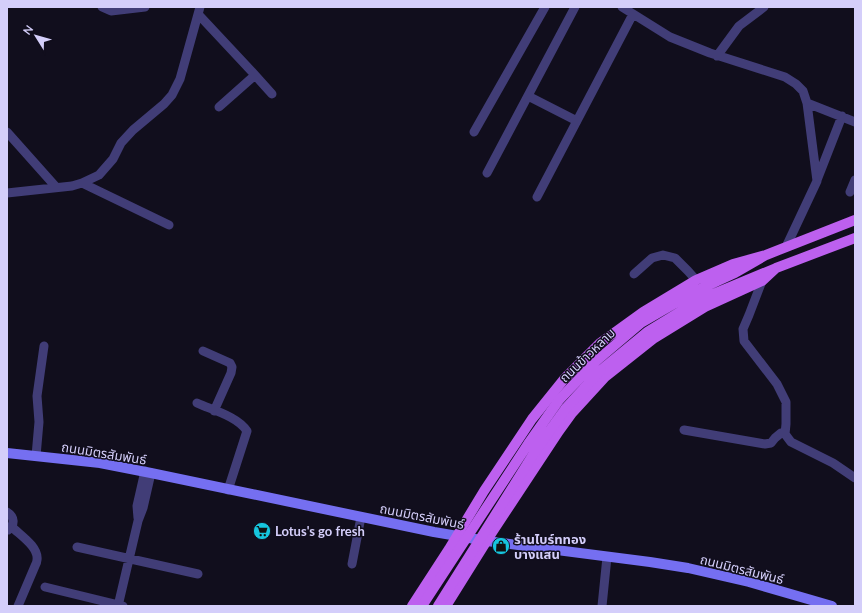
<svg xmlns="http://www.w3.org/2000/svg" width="862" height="613" font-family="Lato,'Noto Sans Thai',sans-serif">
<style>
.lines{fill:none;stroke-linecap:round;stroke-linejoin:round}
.street{stroke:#413d77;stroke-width:9}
.secondary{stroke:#756ff1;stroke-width:10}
.primary{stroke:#bd60ef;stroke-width:10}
.primary-bridge{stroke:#bd60ef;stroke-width:10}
.labels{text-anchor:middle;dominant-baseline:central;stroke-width:3;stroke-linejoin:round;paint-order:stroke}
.street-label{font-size:13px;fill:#d4cefa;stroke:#110e1d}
.poi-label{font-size:13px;font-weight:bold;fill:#d4cefa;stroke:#110e1d;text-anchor:start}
</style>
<rect width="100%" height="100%" fill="#110e1d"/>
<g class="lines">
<path class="street" d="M102 7 111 11 145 7
M622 7 670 37 710 53 785 77 796 84 803 91 807 103 817 181 786 247
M198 14 255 75 272 94
M717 56 739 26 764 7
M528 96 577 121
M807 103 855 122
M219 107 255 75
M7 132 56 187
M474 132 545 7
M487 173 575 7
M817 180 842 116
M82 183 169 225
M850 192 855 180
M7 193 72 186 82 183 99 175 113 159 121 143 133 130 164 104 172 95 180 79 200 7
M537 197 633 14
M634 274 652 258 663 255 675 258 688 271 696 280
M762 281 749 315 743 329 744 341 777 384 786 402V424L785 434 791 442 833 463 855 478
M203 351 230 363 232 367 231 373 214 411
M197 403C212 410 237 416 247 431L228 490
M684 430 765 444 771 443 775 438 781 433 785 434
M36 456 39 422 37 396 44 346
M7 512C15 517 15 525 8 530
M138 518 137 506 145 471
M12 527C20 535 39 547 37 560 37 562 36 564 35 566L18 606
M77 547 198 574
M352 564 361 517
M45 587 123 606
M118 606 138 521 143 508 151 473
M602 606 607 557"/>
<path class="secondary" d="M7 453 100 463 151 473 434 532 487 541 650 562 688 568 749 582 832 606"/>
<path class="primary" d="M595 362 641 323 696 291 735 273 766 255 855 220
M601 370 647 332 701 299 776 268 855 238
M412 606 449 549 484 491 532 419 565 378 600 343 643 312 696 280 733 264 766 255
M446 606 491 534 559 431 572 413 605 377 653 339 705 307 762 281 776 268"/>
<path class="primary-bridge" d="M422 606 528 444 559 400 595 362
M438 606 536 450 566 408 601 370"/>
</g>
<defs>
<symbol id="supermarket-disc" viewBox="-11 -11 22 22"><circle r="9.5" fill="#16c5de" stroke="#110e1d"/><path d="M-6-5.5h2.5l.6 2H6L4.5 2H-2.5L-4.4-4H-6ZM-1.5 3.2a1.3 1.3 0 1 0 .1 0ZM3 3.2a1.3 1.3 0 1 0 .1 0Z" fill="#111"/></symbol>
<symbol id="shop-disc" viewBox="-11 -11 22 22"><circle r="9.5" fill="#16c5de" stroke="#110e1d"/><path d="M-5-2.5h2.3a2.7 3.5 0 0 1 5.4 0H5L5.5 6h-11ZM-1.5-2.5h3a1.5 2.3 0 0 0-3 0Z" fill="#111"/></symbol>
</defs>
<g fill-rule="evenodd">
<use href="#supermarket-disc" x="252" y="521" width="20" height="20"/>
<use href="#shop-disc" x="491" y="536" width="20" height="20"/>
</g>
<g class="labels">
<g class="street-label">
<text transform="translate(587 355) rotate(-44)">ถนนข้าวหลาม</text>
<text transform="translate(104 453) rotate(9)">ถนนมิตรสัมพันธ์</text>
<text transform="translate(422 516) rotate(11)">ถนนมิตรสัมพันธ์</text>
<text transform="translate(742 569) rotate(14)">ถนนมิตรสัมพันธ์</text>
</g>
<g class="poi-label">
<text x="275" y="531">Lotus's go fresh</text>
<text x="514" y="539">ร้านไบร์ททอง<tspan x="514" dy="15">บางแสน</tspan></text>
</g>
</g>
<rect width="862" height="613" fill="none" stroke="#d4cefa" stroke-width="16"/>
<g transform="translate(36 36) rotate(307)" stroke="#110e1d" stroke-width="3" paint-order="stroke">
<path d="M0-3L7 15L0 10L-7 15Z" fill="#d4cefa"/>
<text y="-6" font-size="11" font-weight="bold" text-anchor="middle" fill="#d4cefa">N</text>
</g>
</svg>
